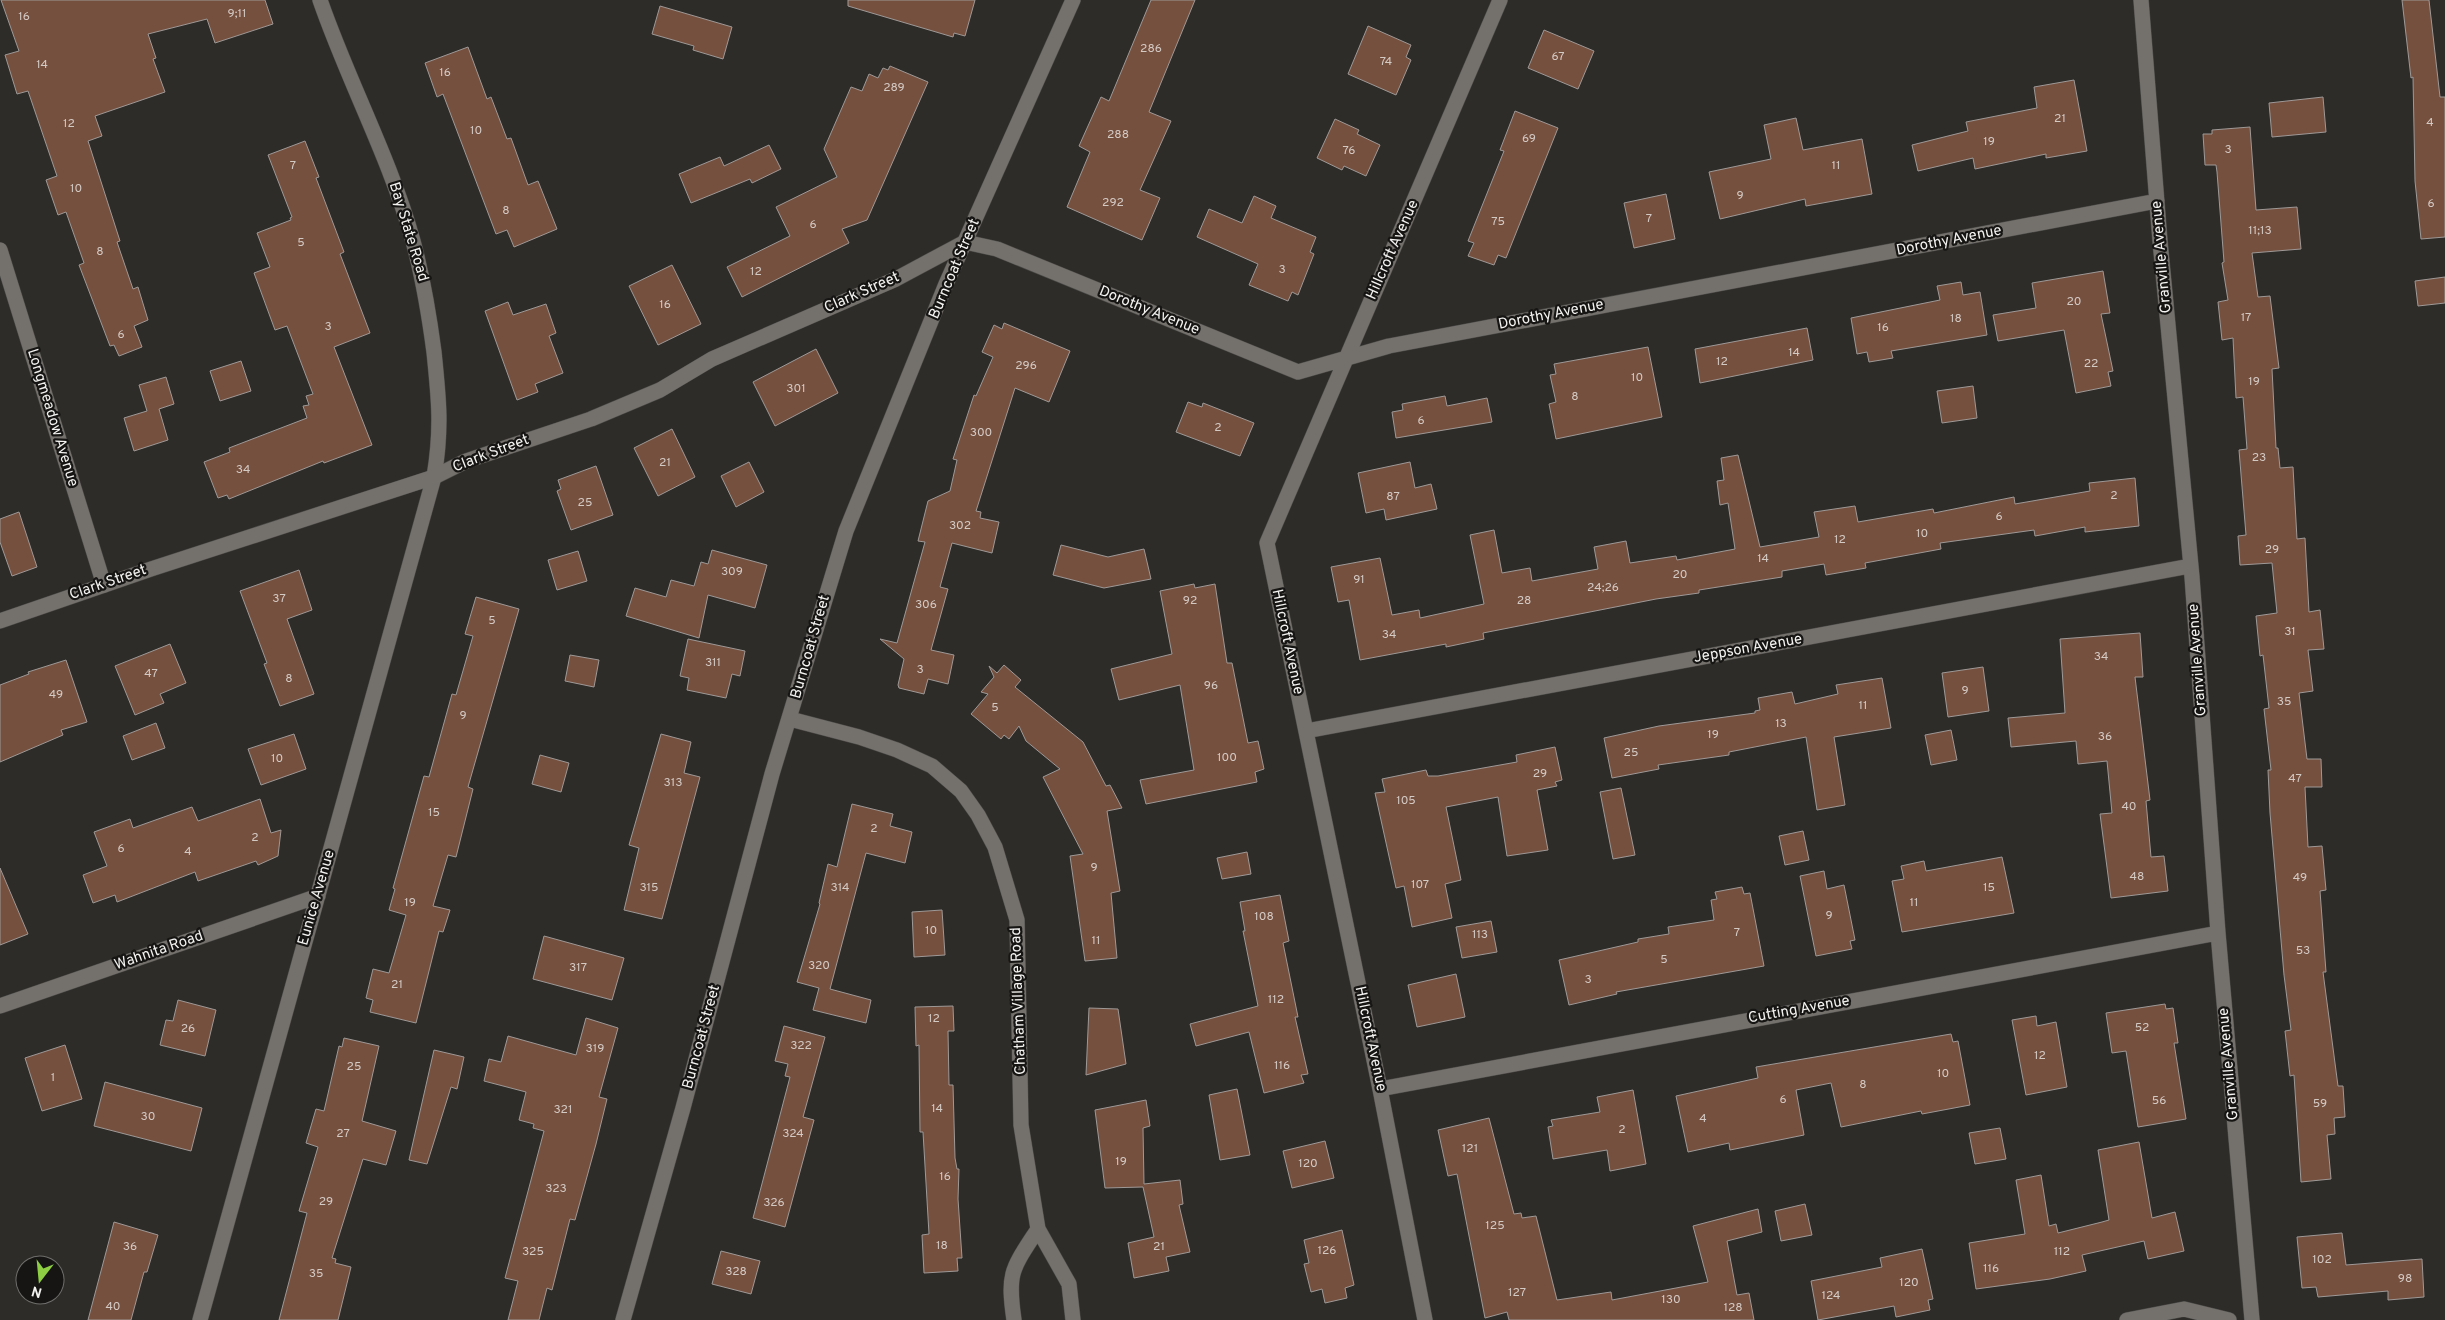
<svg xmlns="http://www.w3.org/2000/svg" width="2445" height="1320" font-family="Overpass,sans-serif">
<style>
.building{fill:#76503f;stroke:#9e9997}
.lines{fill:none;stroke-linecap:round;stroke-linejoin:round}
.minor-casing{stroke:#4b4a47;stroke-width:16}
.tertiary-casing{stroke:#4b4a47;stroke-width:16}
.secondary-casing{stroke:#4b4a47;stroke-width:16}
.minor{stroke:#74716d;stroke-width:15}
.tertiary{stroke:#74716d;stroke-width:15}
.secondary{stroke:#74716d;stroke-width:15}
.labels{text-anchor:middle;dominant-baseline:central;stroke-width:4.5;stroke-linejoin:round;paint-order:stroke}
.number-label{font-size:12px;fill:#d4cac4}
.street-label{font-size:15px;fill:#f4f3f1;stroke:#161513}
</style>
<rect width="100%" height="100%" fill="#2e2c29"/>
<path class="building" d="M1 0H265L273 24 215 43 207 19 148 34 156 58 153 59 165 92 95 116 102 136 88 141 120 241 117 242 133 289 138 287 148 320 134 326 142 347 119 356 114 345 110 346 79 265 84 263 66 212 58 215 46 180 57 176 28 91 17 94 5 55 19 51Z
M848 0H975L965 36 954 33 953 37 848 6Z
M1151 0H1195L1149 112 1171 121 1140 190 1160 198 1142 240 1067 207 1090 152 1079 146 1101 97 1109 101Z
M2402 0H2429L2440 97H2445V237L2421 239 2415 181 2413 77 2411 78Z
M660 6 732 27 723 59 693 50 694 46 652 34Z
M1368 26 1411 45 1406 57 1411 60 1396 95 1348 74Z
M1544 30 1594 51 1578 89 1528 68Z
M468 47 487 99 491 97 507 139 511 138 528 185 538 181 557 229 514 247 507 230 496 234 443 94 437 97 425 63Z
M890 66 928 82 867 220 842 229 849 243 742 297 727 267 790 236 776 207 837 177 824 149 851 87 862 91 869 74 878 78 883 68 888 70Z
M2074 80 2087 151 2046 158V154L1975 169 1973 158 1918 171 1912 145 1968 131 1966 122 2037 108 2034 87Z
M2323 97 2326 132 2272 137 2269 103Z
M1515 111 1558 128 1506 258 1498 255 1494 265 1468 256 1474 243 1468 241 1504 151 1500 150Z
M1796 118 1803 150 1862 139 1872 194 1806 206 1805 199 1720 219 1709 172 1771 159 1764 125Z
M1335 119 1359 130 1357 134 1380 145 1366 176 1344 166 1342 170 1317 158Z
M2250 127 2256 210 2297 207 2301 249 2252 253 2258 297 2270 296 2279 368 2272 369 2276 448H2278L2280 468 2293 467 2297 539 2305 538 2309 612 2320 610 2324 649 2308 650 2313 691 2299 693 2307 759H2321L2322 787H2305L2308 847 2322 846 2326 890 2320 891 2326 972H2323L2338 1086H2343L2345 1117 2334 1118 2335 1134 2327 1135 2331 1179 2301 1182 2294 1075 2290 1076 2285 1031 2291 1030 2284 975 2270 813 2268 770H2271L2264 709 2269 708 2263 655 2260 656 2256 616 2277 613 2272 563 2240 565 2238 536 2246 535 2239 450 2247 449 2243 397 2236 398 2233 338 2222 340 2218 302 2228 300 2222 263 2224 262 2217 172 2216 165H2205L2203 134H2212V130Z
M305 141 319 177 316 178 344 252 340 254 370 333 334 347 372 445 324 463 323 461 229 499 227 495 218 498 204 462 230 452 229 448 307 418 303 406 309 405 306 396 313 394 287 326 275 330 254 273 270 267 257 233 291 220 290 218 292 217 268 155Z
M769 145 781 169 752 183 750 179 691 203 679 174 720 157 724 166Z
M1666 194 1675 239 1634 248 1624 203Z
M1254 196 1276 206 1271 218 1316 237 1310 252 1314 254 1298 295 1292 292 1288 301 1249 285 1258 264 1197 237 1209 209 1242 223Z
M672 265 701 324 658 345 629 286Z
M2103 271 2110 313 2101 314 2113 371 2108 372 2111 386 2076 393 2064 330 1998 341 1993 315 2036 308 2032 283Z
M2445 277V303L2418 306 2415 281Z
M1961 282 1963 295 1980 292 1987 335 1891 351 1893 358 1869 362 1867 352 1857 354 1851 318 1940 300 1937 286Z
M508 302 513 315 546 304 556 333 549 336 563 373 535 384 538 392 517 400 485 311Z
M1004 323 1070 351 1049 402 1015 388 976 511 981 512 980 518 999 522 992 553 952 543 940 587 948 589 931 650 954 655 948 684 928 679 924 694 899 688 898 685 904 659 880 639 897 643 925 542 918 541 928 501 950 491 957 460 953 459 974 395 976 396 993 357 982 352 994 325 1002 329Z
M1807 328 1813 360 1700 383 1695 349Z
M1648 347 1662 417 1556 439 1549 404 1556 402 1550 375 1556 374 1554 364Z
M816 349 838 393 775 426 753 382Z
M241 361 251 391 220 401 210 371Z
M166 377 174 404 159 409 168 440 134 451 124 418 147 411 139 385Z
M1973 386 1977 418 1942 423 1937 391Z
M1445 396 1447 406 1487 398 1492 422 1396 438 1392 412 1403 410 1402 404Z
M1188 402 1202 407 1203 403 1254 423 1240 456 1176 432Z
M672 429 695 477 658 496 634 448Z
M1738 455 1760 547 1819 537 1814 512 1855 506 1858 522 1933 509 1934 513 2014 497 2015 504 2090 491 2089 483 2135 478 2139 526 2085 532V527L2035 536 2034 530 1940 543 1941 549 1865 563 1866 568 1826 575 1824 564 1782 571V577L1699 590V593L1656 599 1483 633 1484 639 1446 647V644L1360 660 1349 600 1338 602 1331 567 1380 558 1392 615 1419 610 1420 618 1484 604 1470 535 1494 530 1502 573 1530 568 1532 581 1598 569 1594 547 1626 541 1630 563 1676 556 1677 560 1735 549 1728 503 1720 505 1717 481 1724 480 1721 458Z
M749 462 764 492 736 507 721 476Z
M1410 462 1415 488 1431 484 1437 509 1386 520 1384 509 1366 513 1358 473Z
M596 466 613 515 571 530 557 491 561 489 558 480Z
M19 512 37 567 12 576 0 542V519Z
M1061 545 1108 557 1144 549 1151 579 1104 588 1053 575Z
M712 550 767 565 755 608 708 595 699 638 626 616 635 588 666 597 671 580 694 586 701 562 708 564Z
M578 551 587 581 557 590 548 560Z
M299 570 312 610 287 619 314 694 280 706 264 664 267 663 240 591Z
M1194 584 1195 588 1215 584 1227 663H1232L1248 743 1258 741 1264 769 1255 772 1257 782 1146 804 1140 780 1194 770 1180 685 1119 700 1111 669 1172 654 1160 591Z
M476 597 519 609 468 787 473 789 456 857 448 855 433 906 450 910 443 932 439 931 416 1023 370 1012 373 1000 366 998 373 969 389 973 406 915 389 910 395 889 393 888 424 776 429 777 452 694 456 695 473 636 465 634Z
M2140 633 2143 677H2135L2150 800 2146 801 2151 857 2164 856 2168 891 2111 898 2100 814 2112 813 2107 761 2078 764 2076 741 2011 747 2008 718 2065 713 2060 639Z
M688 639 745 651 740 676 732 674 726 698 687 690 689 678 680 676Z
M170 644 186 683 160 694 164 703 135 715 115 666Z
M570 655 599 660 594 687 565 681Z
M66 660 87 722 61 730 63 735 0 762V685L29 674 28 672Z
M1004 665 1021 680 1015 687 1083 742 1106 786 1110 785 1122 808 1107 811 1120 891 1111 893 1117 958 1085 961 1070 856 1083 854 1043 777 1060 769 1026 741 1019 726 1009 739 1004 735 1001 739 971 714 988 694 981 692 994 677 989 666 997 673Z
M1983 667 1989 711 1948 717 1942 673Z
M1882 678 1891 728 1834 737 1845 805 1817 810 1806 737 1729 752V755L1658 765 1659 769 1612 778 1604 738 1659 726 1755 713V711L1760 710 1758 698 1792 692 1795 704 1838 694 1836 685Z
M156 723 165 748 132 760 123 736Z
M1951 730 1957 760 1931 765 1925 735Z
M294 734 306 769 261 785 248 749Z
M661 734 691 742 684 773 700 777 662 919 624 910 639 848 629 845Z
M1555 747 1562 780 1555 782 1557 786 1537 790 1548 850 1507 856 1498 797 1446 807 1461 880 1445 884 1452 918 1412 927 1404 886 1396 888 1375 793 1385 792 1382 779 1426 770 1428 776H1438L1517 762 1516 755Z
M540 755 569 763 561 792 532 784Z
M1621 788 1635 855 1613 859 1600 792Z
M260 799 271 833 281 830 278 856 258 865 256 861 198 881 195 872 117 902 115 895 93 903 83 875 107 866 94 832 130 819 133 828 192 807 198 821Z
M852 804 893 814 890 826 912 832 905 863 866 853 830 989 871 1000 866 1023 813 1010 819 988 797 982 820 904 819 903 828 864 837 867Z
M1803 831 1809 860 1785 865 1779 836Z
M1247 852 1251 874 1222 879 1217 858Z
M2002 857 2014 913 1902 932 1892 881 1904 879 1901 866 1924 861 1926 871Z
M0 868 28 934 0 945Z
M1824 871 1827 889 1844 885 1855 940 1850 941 1852 949 1816 956 1800 876Z
M1742 887 1744 894 1750 893 1764 966 1616 992 1617 994 1569 1005 1559 960 1638 942V939L1669 934 1668 927 1714 920 1711 900 1717 899 1715 892Z
M1280 895 1289 941 1283 943 1298 1017H1295L1308 1074 1301 1075 1304 1083 1264 1093 1249 1032 1196 1046 1190 1024 1258 1006 1243 931H1245L1240 902Z
M942 910 945 955 914 957 912 912Z
M1491 921 1497 952 1462 958 1456 927Z
M544 936 624 958 612 1000 533 979Z
M1456 974 1465 1017 1417 1027 1408 985Z
M178 1000 216 1010 205 1056 160 1045 166 1020 173 1021Z
M2165 1004 2166 1009 2173 1008 2178 1043H2174L2186 1119 2138 1127 2126 1051 2112 1053 2106 1013Z
M953 1006 954 1031H948L949 1085H953L955 1158 957 1169H959L958 1199 962 1258H957L958 1271 924 1273 922 1235 929 1234 923 1132H920L919 1045 916 1046 915 1007Z
M1089 1008 1118 1009 1126 1064 1086 1075Z
M2036 1016 2037 1026 2056 1022 2067 1087 2026 1095 2012 1020Z
M586 1018 618 1028 599 1097 607 1099 596 1144 575 1220 570 1219 552 1290 547 1288 539 1320H508L518 1281 505 1278 544 1131 533 1128 534 1124 519 1120 526 1092 484 1081 489 1059 501 1062 508 1036 576 1055Z
M784 1026 825 1037 803 1117 814 1120 785 1227 753 1218 790 1077 785 1076 788 1064 775 1061Z
M1951 1034 1953 1042 1958 1041 1970 1105 1922 1114 1921 1111 1841 1127 1831 1083 1796 1090 1804 1135 1730 1150 1729 1143 1688 1152 1676 1096 1758 1078 1756 1067Z
M344 1038 379 1046 362 1121 396 1131 386 1165 363 1159 332 1258 336 1259 335 1263 351 1267 338 1320H279L307 1213 299 1211 318 1147 306 1143 316 1109 324 1111 339 1046 342 1047Z
M65 1045 82 1099 42 1111 25 1058Z
M434 1050 464 1057 457 1089 451 1087 427 1164 409 1160Z
M105 1082 202 1108 191 1151 94 1126Z
M1237 1089 1250 1155 1220 1160 1209 1095Z
M1633 1090 1646 1164 1610 1171 1607 1150 1553 1159 1548 1127 1553 1126 1551 1120 1600 1112 1597 1097Z
M1146 1100 1150 1126 1143 1128 1144 1184 1180 1180 1183 1204 1179 1205 1190 1252 1166 1257 1169 1271 1134 1278 1128 1243 1154 1237 1143 1187 1105 1188 1095 1110Z
M1489 1118 1514 1214 1521 1213 1522 1218 1536 1216 1557 1300 1611 1292 1612 1300 1708 1282 1693 1226 1758 1209 1762 1232 1727 1241 1737 1295 1749 1293 1754 1320H1509L1507 1312 1485 1318 1457 1174 1448 1176 1438 1130Z
M2000 1128 2006 1159 1975 1164 1969 1133Z
M1325 1141 1334 1178 1292 1188 1283 1151Z
M2139 1142 2152 1218 2175 1212 2184 1251 2148 1259 2144 1241 2082 1255 2086 1271 2050 1279 1976 1289 1969 1243 2025 1234 2016 1180 2041 1175 2049 1226 2056 1224 2058 1233 2102 1222 2109 1220 2098 1150Z
M1805 1204 1812 1235 1781 1241 1775 1211Z
M114 1222 158 1235 147 1272H144L131 1320H88Z
M1342 1230 1354 1285 1345 1288 1347 1298 1325 1303 1322 1289 1311 1292 1304 1264 1309 1263 1304 1240Z
M2342 1233 2346 1265 2422 1259 2424 1297 2388 1300V1291L2318 1297 2316 1287 2302 1288 2297 1237Z
M1922 1249 1933 1299 1928 1300 1930 1310 1896 1317 1894 1306 1818 1320 1811 1281 1882 1267 1880 1258Z
M721 1251 760 1261 751 1294 712 1284Z"/>
<g class="lines">
<defs>
<path id="minor" d="M2141 0 2160 241 2192 577 2218 933 2252 1320
M965 242 997 249 1298 372 1389 346 2157 201
M0 250 104 585
M790 719 859 737 897 750 932 766 961 791 978 815 995 847 1017 920 1021 1125 1038 1229 1069 1284 1073 1320
M1306 731 2190 566
M0 1006 318 896
M1380 1089 2218 933
M200 1320 434 477C442 429 439 400 434 352 429 314 423 278 413 241 390 158 348 81 320 0
M1014 1320C1007 1272 1012 1269 1038 1229
M1425 1320 1380 1089 1267 543 1500 0
M2127 1320 2184 1309 2229 1320"/>
<path id="tertiary" d="M0 621 151 569 434 477 466 461 591 419 660 390 712 359 896 279 965 242"/>
<path id="secondary" d="M623 1320 683 1108 772 774 846 531 946 284 1073 0"/>
</defs>
<use href="#minor" class="minor-casing"/>
<use href="#tertiary" class="tertiary-casing"/>
<use href="#secondary" class="secondary-casing"/>
<use href="#minor" class="minor"/>
<use href="#tertiary" class="tertiary"/>
<use href="#secondary" class="secondary"/>
</g>
<g class="labels">
<g class="number-label">
<text x="237" y="14">9;11</text>
<text x="24" y="17">16</text>
<text x="1151" y="49">286</text>
<text x="1558" y="57">67</text>
<text x="1386" y="62">74</text>
<text x="42" y="65">14</text>
<text x="445" y="73">16</text>
<text x="894" y="88">289</text>
<text x="2060" y="119">21</text>
<text x="2430" y="123">4</text>
<text x="69" y="124">12</text>
<text x="476" y="131">10</text>
<text x="1118" y="135">288</text>
<text x="1529" y="139">69</text>
<text x="1989" y="142">19</text>
<text x="2228" y="150">3</text>
<text x="1349" y="151">76</text>
<text x="293" y="166">7</text>
<text x="1836" y="166">11</text>
<text x="76" y="189">10</text>
<text x="1740" y="196">9</text>
<text x="1113" y="203">292</text>
<text x="2431" y="204">6</text>
<text x="506" y="211">8</text>
<text x="1649" y="219">7</text>
<text x="1498" y="222">75</text>
<text x="813" y="225">6</text>
<text x="2260" y="231">11;13</text>
<text x="301" y="243">5</text>
<text x="100" y="252">8</text>
<text x="1282" y="270">3</text>
<text x="756" y="272">12</text>
<text x="2074" y="302">20</text>
<text x="665" y="305">16</text>
<text x="2246" y="318">17</text>
<text x="1956" y="319">18</text>
<text x="328" y="327">3</text>
<text x="1883" y="328">16</text>
<text x="121" y="335">6</text>
<text x="1794" y="353">14</text>
<text x="1722" y="362">12</text>
<text x="2091" y="364">22</text>
<text x="1026" y="366">296</text>
<text x="1637" y="378">10</text>
<text x="2254" y="382">19</text>
<text x="796" y="389">301</text>
<text x="1575" y="397">8</text>
<text x="1421" y="421">6</text>
<text x="1218" y="428">2</text>
<text x="981" y="433">300</text>
<text x="2259" y="458">23</text>
<text x="665" y="463">21</text>
<text x="243" y="470">34</text>
<text x="2114" y="496">2</text>
<text x="1393" y="497">87</text>
<text x="585" y="503">25</text>
<text x="1999" y="517">6</text>
<text x="960" y="526">302</text>
<text x="1922" y="534">10</text>
<text x="1840" y="540">12</text>
<text x="2272" y="550">29</text>
<text x="1763" y="559">14</text>
<text x="732" y="572">309</text>
<text x="1680" y="575">20</text>
<text x="1359" y="580">91</text>
<text x="1603" y="588">24;26</text>
<text x="279" y="599">37</text>
<text x="1190" y="601">92</text>
<text x="1524" y="601">28</text>
<text x="926" y="605">306</text>
<text x="492" y="621">5</text>
<text x="2290" y="632">31</text>
<text x="1389" y="635">34</text>
<text x="2101" y="657">34</text>
<text x="713" y="663">311</text>
<text x="920" y="670">3</text>
<text x="151" y="674">47</text>
<text x="289" y="679">8</text>
<text x="1211" y="686">96</text>
<text x="1965" y="691">9</text>
<text x="56" y="695">49</text>
<text x="2284" y="702">35</text>
<text x="1863" y="706">11</text>
<text x="995" y="708">5</text>
<text x="463" y="716">9</text>
<text x="1781" y="724">13</text>
<text x="1713" y="735">19</text>
<text x="2105" y="737">36</text>
<text x="1631" y="753">25</text>
<text x="1227" y="758">100</text>
<text x="277" y="759">10</text>
<text x="1540" y="774">29</text>
<text x="2295" y="779">47</text>
<text x="673" y="783">313</text>
<text x="1406" y="801">105</text>
<text x="2129" y="807">40</text>
<text x="434" y="813">15</text>
<text x="874" y="829">2</text>
<text x="255" y="838">2</text>
<text x="121" y="849">6</text>
<text x="188" y="852">4</text>
<text x="1094" y="868">9</text>
<text x="2137" y="877">48</text>
<text x="2300" y="878">49</text>
<text x="1420" y="885">107</text>
<text x="649" y="888">315</text>
<text x="840" y="888">314</text>
<text x="1989" y="888">15</text>
<text x="410" y="903">19</text>
<text x="1914" y="903">11</text>
<text x="1829" y="916">9</text>
<text x="1264" y="917">108</text>
<text x="931" y="931">10</text>
<text x="1737" y="933">7</text>
<text x="1480" y="935">113</text>
<text x="1096" y="941">11</text>
<text x="2303" y="951">53</text>
<text x="1664" y="960">5</text>
<text x="819" y="966">320</text>
<text x="578" y="968">317</text>
<text x="1588" y="980">3</text>
<text x="397" y="985">21</text>
<text x="1276" y="1000">112</text>
<text x="934" y="1019">12</text>
<text x="2142" y="1028">52</text>
<text x="188" y="1029">26</text>
<text x="801" y="1046">322</text>
<text x="595" y="1049">319</text>
<text x="2040" y="1056">12</text>
<text x="1282" y="1066">116</text>
<text x="354" y="1067">25</text>
<text x="1943" y="1074">10</text>
<text x="53" y="1078">1</text>
<text x="1863" y="1085">8</text>
<text x="1783" y="1100">6</text>
<text x="2159" y="1101">56</text>
<text x="2320" y="1104">59</text>
<text x="937" y="1109">14</text>
<text x="563" y="1110">321</text>
<text x="148" y="1117">30</text>
<text x="1703" y="1119">4</text>
<text x="1622" y="1130">2</text>
<text x="343" y="1134">27</text>
<text x="793" y="1134">324</text>
<text x="1470" y="1149">121</text>
<text x="1121" y="1162">19</text>
<text x="1308" y="1164">120</text>
<text x="945" y="1177">16</text>
<text x="556" y="1189">323</text>
<text x="326" y="1202">29</text>
<text x="774" y="1203">326</text>
<text x="1495" y="1226">125</text>
<text x="942" y="1246">18</text>
<text x="130" y="1247">36</text>
<text x="1159" y="1247">21</text>
<text x="1327" y="1251">126</text>
<text x="533" y="1252">325</text>
<text x="2062" y="1252">112</text>
<text x="2322" y="1260">102</text>
<text x="1991" y="1269">116</text>
<text x="736" y="1272">328</text>
<text x="316" y="1274">35</text>
<text x="2405" y="1279">98</text>
<text x="1909" y="1283">120</text>
<text x="1517" y="1293">127</text>
<text x="1831" y="1296">124</text>
<text x="1671" y="1300">130</text>
<text x="113" y="1307">40</text>
<text x="1733" y="1308">128</text>
</g>
<g class="street-label">
<text transform="translate(408 232) rotate(73)">Bay State Road</text>
<text transform="translate(1949 241) rotate(-11)">Dorothy Avenue</text>
<text transform="translate(1393 250) rotate(-66)">Hillcroft Avenue</text>
<text transform="translate(2162 257) rotate(-95)">Granville Avenue</text>
<text transform="translate(955 269) rotate(-67)">Burncoat Street</text>
<text transform="translate(862 293) rotate(-24)">Clark Street</text>
<text transform="translate(1149 311) rotate(22)">Dorothy Avenue</text>
<text transform="translate(1551 315) rotate(-11)">Dorothy Avenue</text>
<text transform="translate(52 418) rotate(73)">Longmeadow Avenue</text>
<text transform="translate(491 454) rotate(-21)">Clark Street</text>
<text transform="translate(108 583) rotate(-19)">Clark Street</text>
<text transform="translate(1287 642) rotate(78)">Hillcroft Avenue</text>
<text transform="translate(811 647) rotate(-74)">Burncoat Street</text>
<text transform="translate(1748 649) rotate(-10)">Jeppson Avenue</text>
<text transform="translate(2198 660) rotate(-94)">Granville Avenue</text>
<text transform="translate(317 898) rotate(-74)">Eunice Avenue</text>
<text transform="translate(159 951) rotate(-19)">Wahnita Road</text>
<text transform="translate(1019 1001) rotate(-92)">Chatham Village Road</text>
<text transform="translate(1799 1010) rotate(-10)">Cutting Avenue</text>
<text transform="translate(702 1037) rotate(-75)">Burncoat Street</text>
<text transform="translate(1370 1039) rotate(78)">Hillcroft Avenue</text>
<text transform="translate(2229 1064) rotate(-95)">Granville Avenue</text>
</g>
</g>
<g transform="translate(40 1280) rotate(196)"><circle r="24" fill="#161513" stroke="#6f6e6c"/>
<path d="M0-4L9 19L0 12L-9 19Z" fill="#8dce44"/>
<text y="-8" font-size="14" font-weight="bold" text-anchor="middle" fill="#f4f3f1">N</text>
</g>
</svg>
